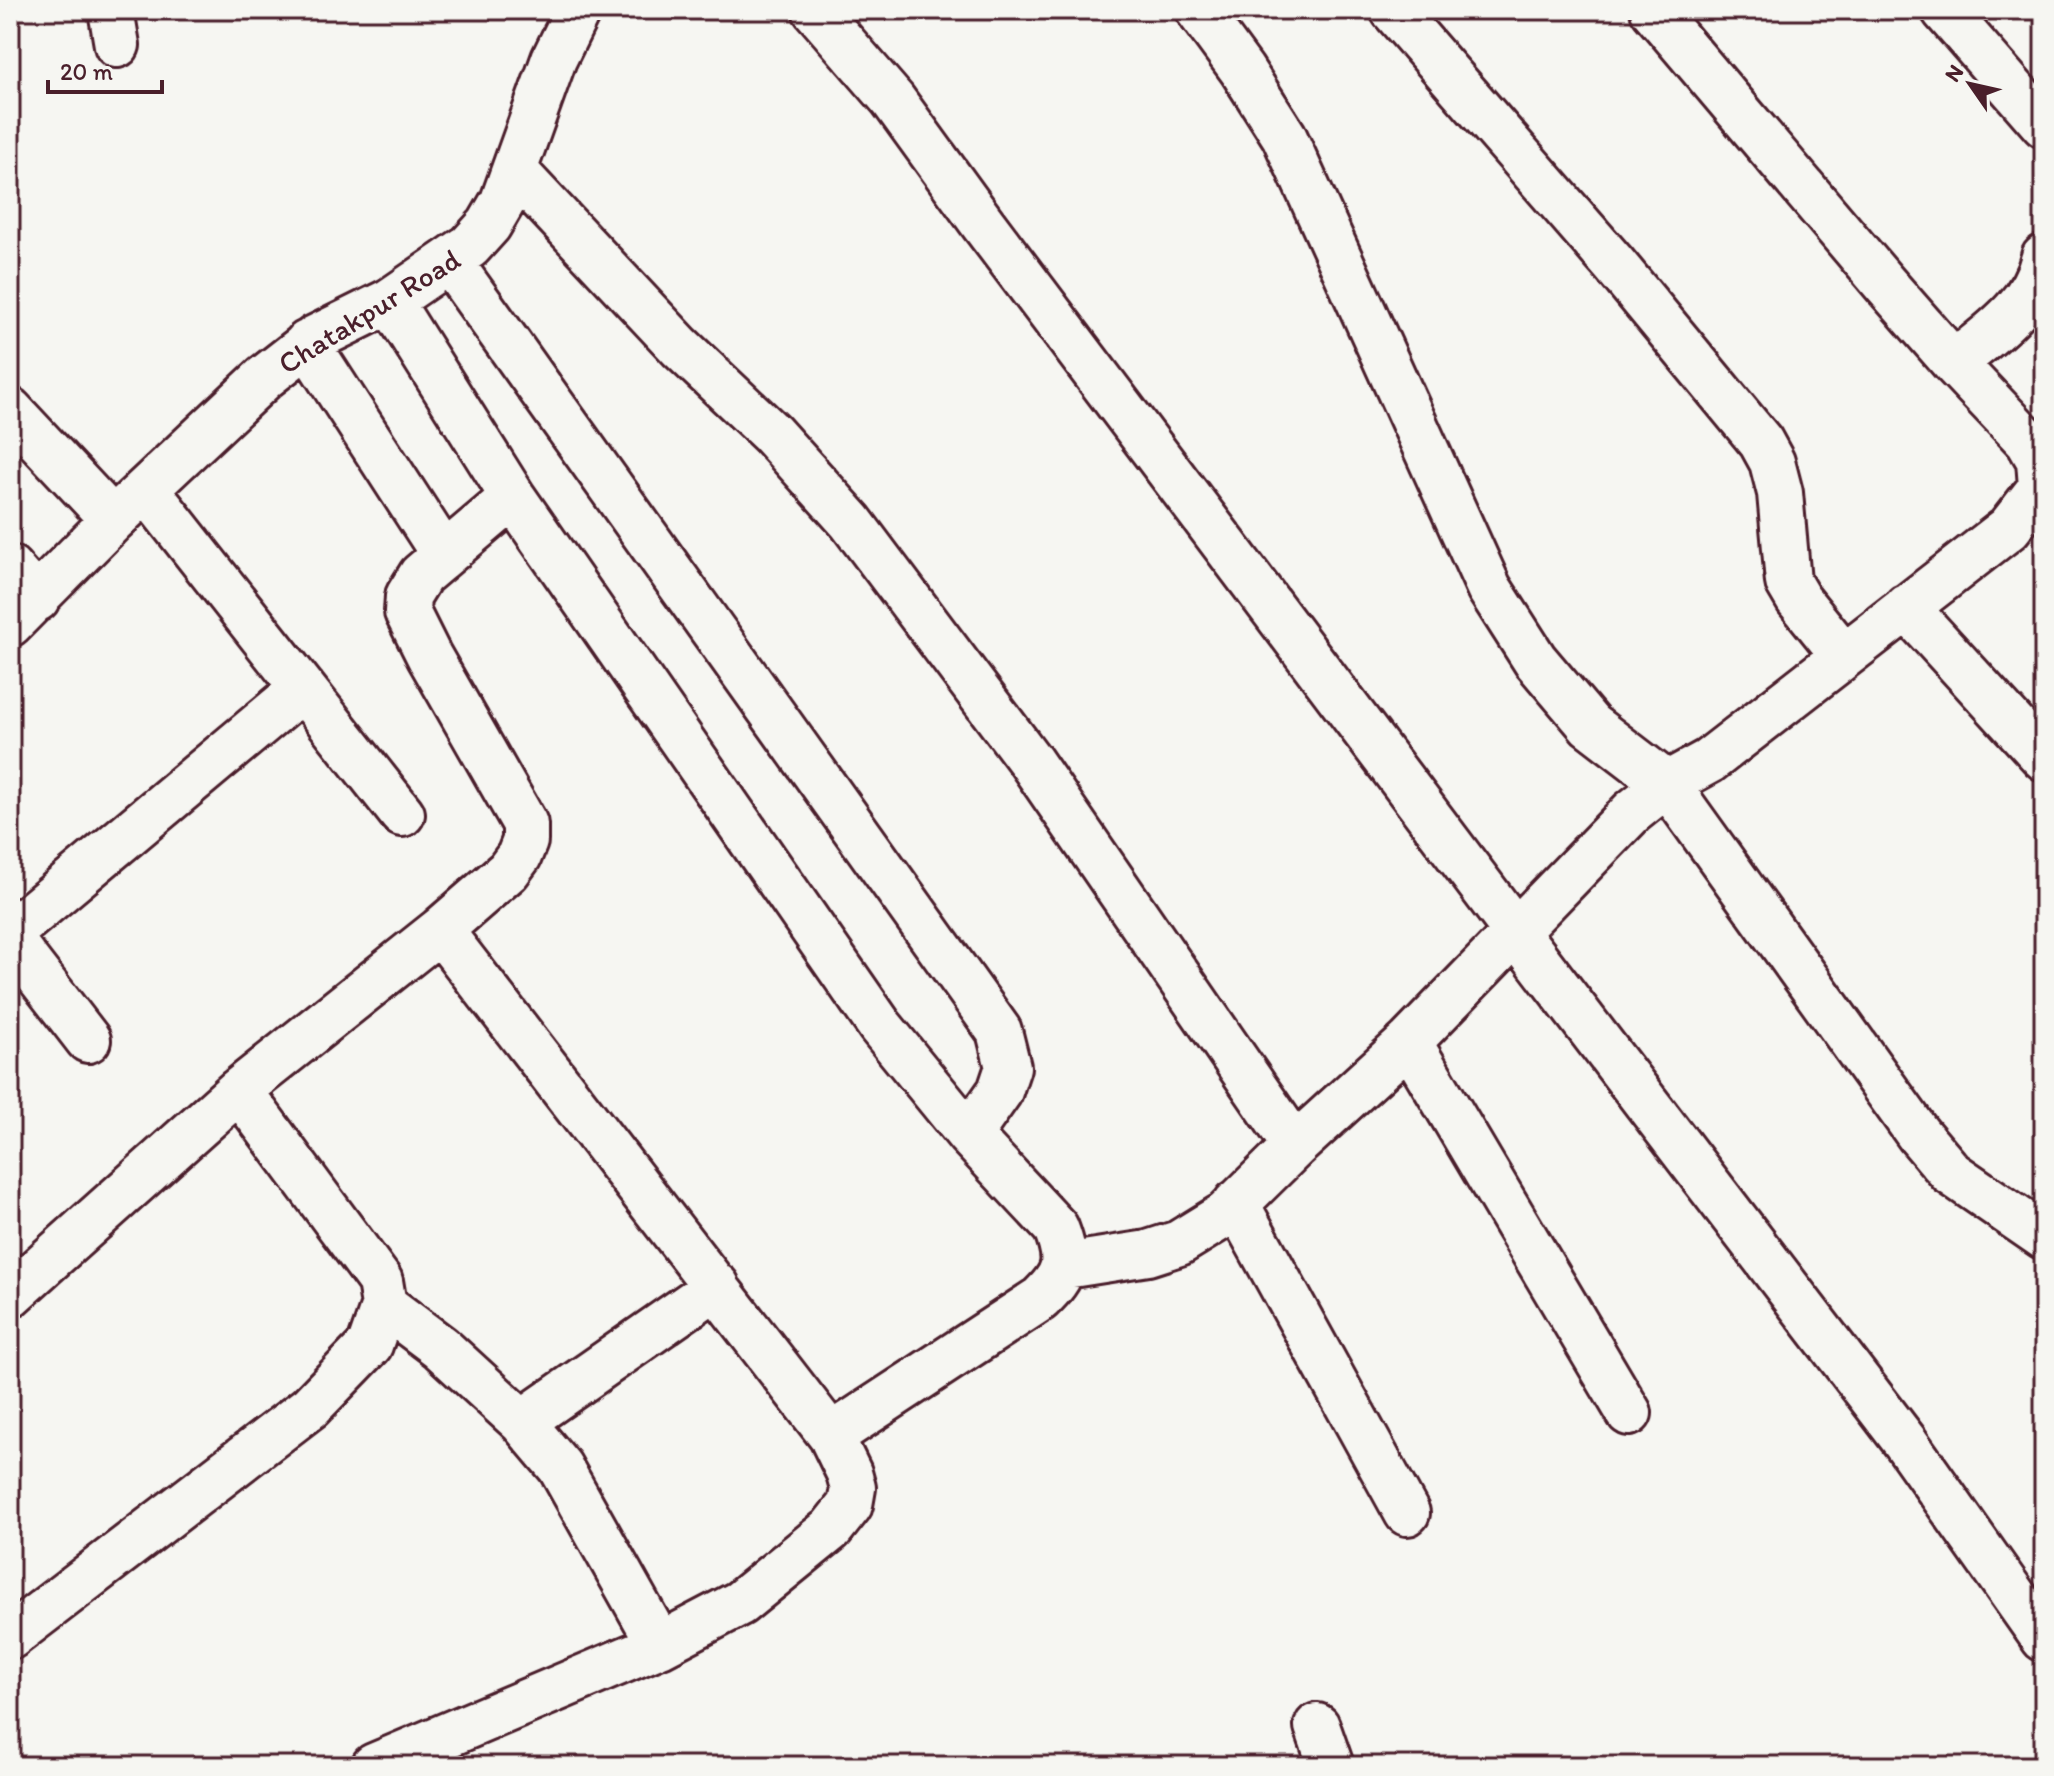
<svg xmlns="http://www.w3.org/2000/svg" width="2054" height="1776" font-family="Itim,sans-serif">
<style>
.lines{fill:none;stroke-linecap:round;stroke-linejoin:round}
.minor-casing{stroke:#4a1f2b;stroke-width:50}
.minor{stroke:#f6f6f2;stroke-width:44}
.labels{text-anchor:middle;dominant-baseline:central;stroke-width:6;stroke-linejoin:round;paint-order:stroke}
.street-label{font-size:30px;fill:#4a1f2b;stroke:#f6f6f2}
</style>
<rect width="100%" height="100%" fill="#f6f6f2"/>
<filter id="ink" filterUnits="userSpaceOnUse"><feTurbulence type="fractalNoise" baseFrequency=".0125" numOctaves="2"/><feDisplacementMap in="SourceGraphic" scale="16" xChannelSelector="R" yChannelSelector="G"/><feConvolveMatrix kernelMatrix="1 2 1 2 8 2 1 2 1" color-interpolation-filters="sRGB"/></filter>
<g filter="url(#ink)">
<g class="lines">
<defs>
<path id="minor" d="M111 10 117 45
M815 10 893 100 983 224 1516 932 1906 1443 2044 1639
M1198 10 1242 70 1284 136 1489 588 1535 660 1590 725 1667 784 1918 1134 1951 1173 2044 1237
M1393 10 1614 264 1761 442 1772 462 1780 493 1788 582 1798 599 1844 656
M1944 10 2044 125
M515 171 680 347 771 433 851 522 1031 762 1295 1146
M450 262 999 1031 1008 1067 1000 1091 969 1135
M390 301 513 497 880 1026 969 1135 1056 1228C1069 1262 1066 1274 1040 1299L831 1436
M307 343 444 555
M1954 363C1991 333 2033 306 2044 257
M10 410 113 520
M146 489 402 814
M10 568 37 599
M1906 607 2044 758
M10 624 113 520 265 377 315 338 390 301 470 246 489 225 503 201 554 59 578 10
M10 933 303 688
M10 939 88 1040
M1409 1042 1629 1413
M1236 1203 1407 1513
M1065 1266 1148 1253 1179 1243 1226 1214 1295 1146 1409 1042 1632 812 1667 784 1709 761 2009 528 2041 487 2039 460 2028 441 1954 363 1884 283 1653 10
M10 1295 239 1090 440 930 508 871 519 856 525 841V824L429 656 407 612 408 596 421 575 513 497
M384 1305 440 1347 522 1422 560 1467 660 1645
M522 1422 717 1286
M10 1637 310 1407 370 1345 384 1305 380 1281 239 1090
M1317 1726 1331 1766
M374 1766 660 1645 740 1603 831 1529 850 1505 853 1488 849 1473 831 1436 440 930"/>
</defs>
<use href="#minor" class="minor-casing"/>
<use href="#minor" class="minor"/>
</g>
</g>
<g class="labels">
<g class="street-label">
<text transform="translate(369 311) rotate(-32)">Chatakpur Road</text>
</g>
</g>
<rect width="2054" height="1776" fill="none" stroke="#f6f6f2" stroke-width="40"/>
<rect x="20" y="20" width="2014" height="1736" fill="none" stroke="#4a1f2b" stroke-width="3" filter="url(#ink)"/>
<g transform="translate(1970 84) rotate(304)" stroke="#f6f6f2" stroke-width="6" paint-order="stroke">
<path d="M0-6L14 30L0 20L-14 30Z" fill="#4a1f2b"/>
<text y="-12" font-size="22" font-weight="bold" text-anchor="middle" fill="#4a1f2b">N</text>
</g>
<path d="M48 80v12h114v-12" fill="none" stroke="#4a1f2b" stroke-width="4"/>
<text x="60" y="80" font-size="24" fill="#4a1f2b" stroke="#f6f6f2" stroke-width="6" paint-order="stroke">20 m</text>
</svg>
